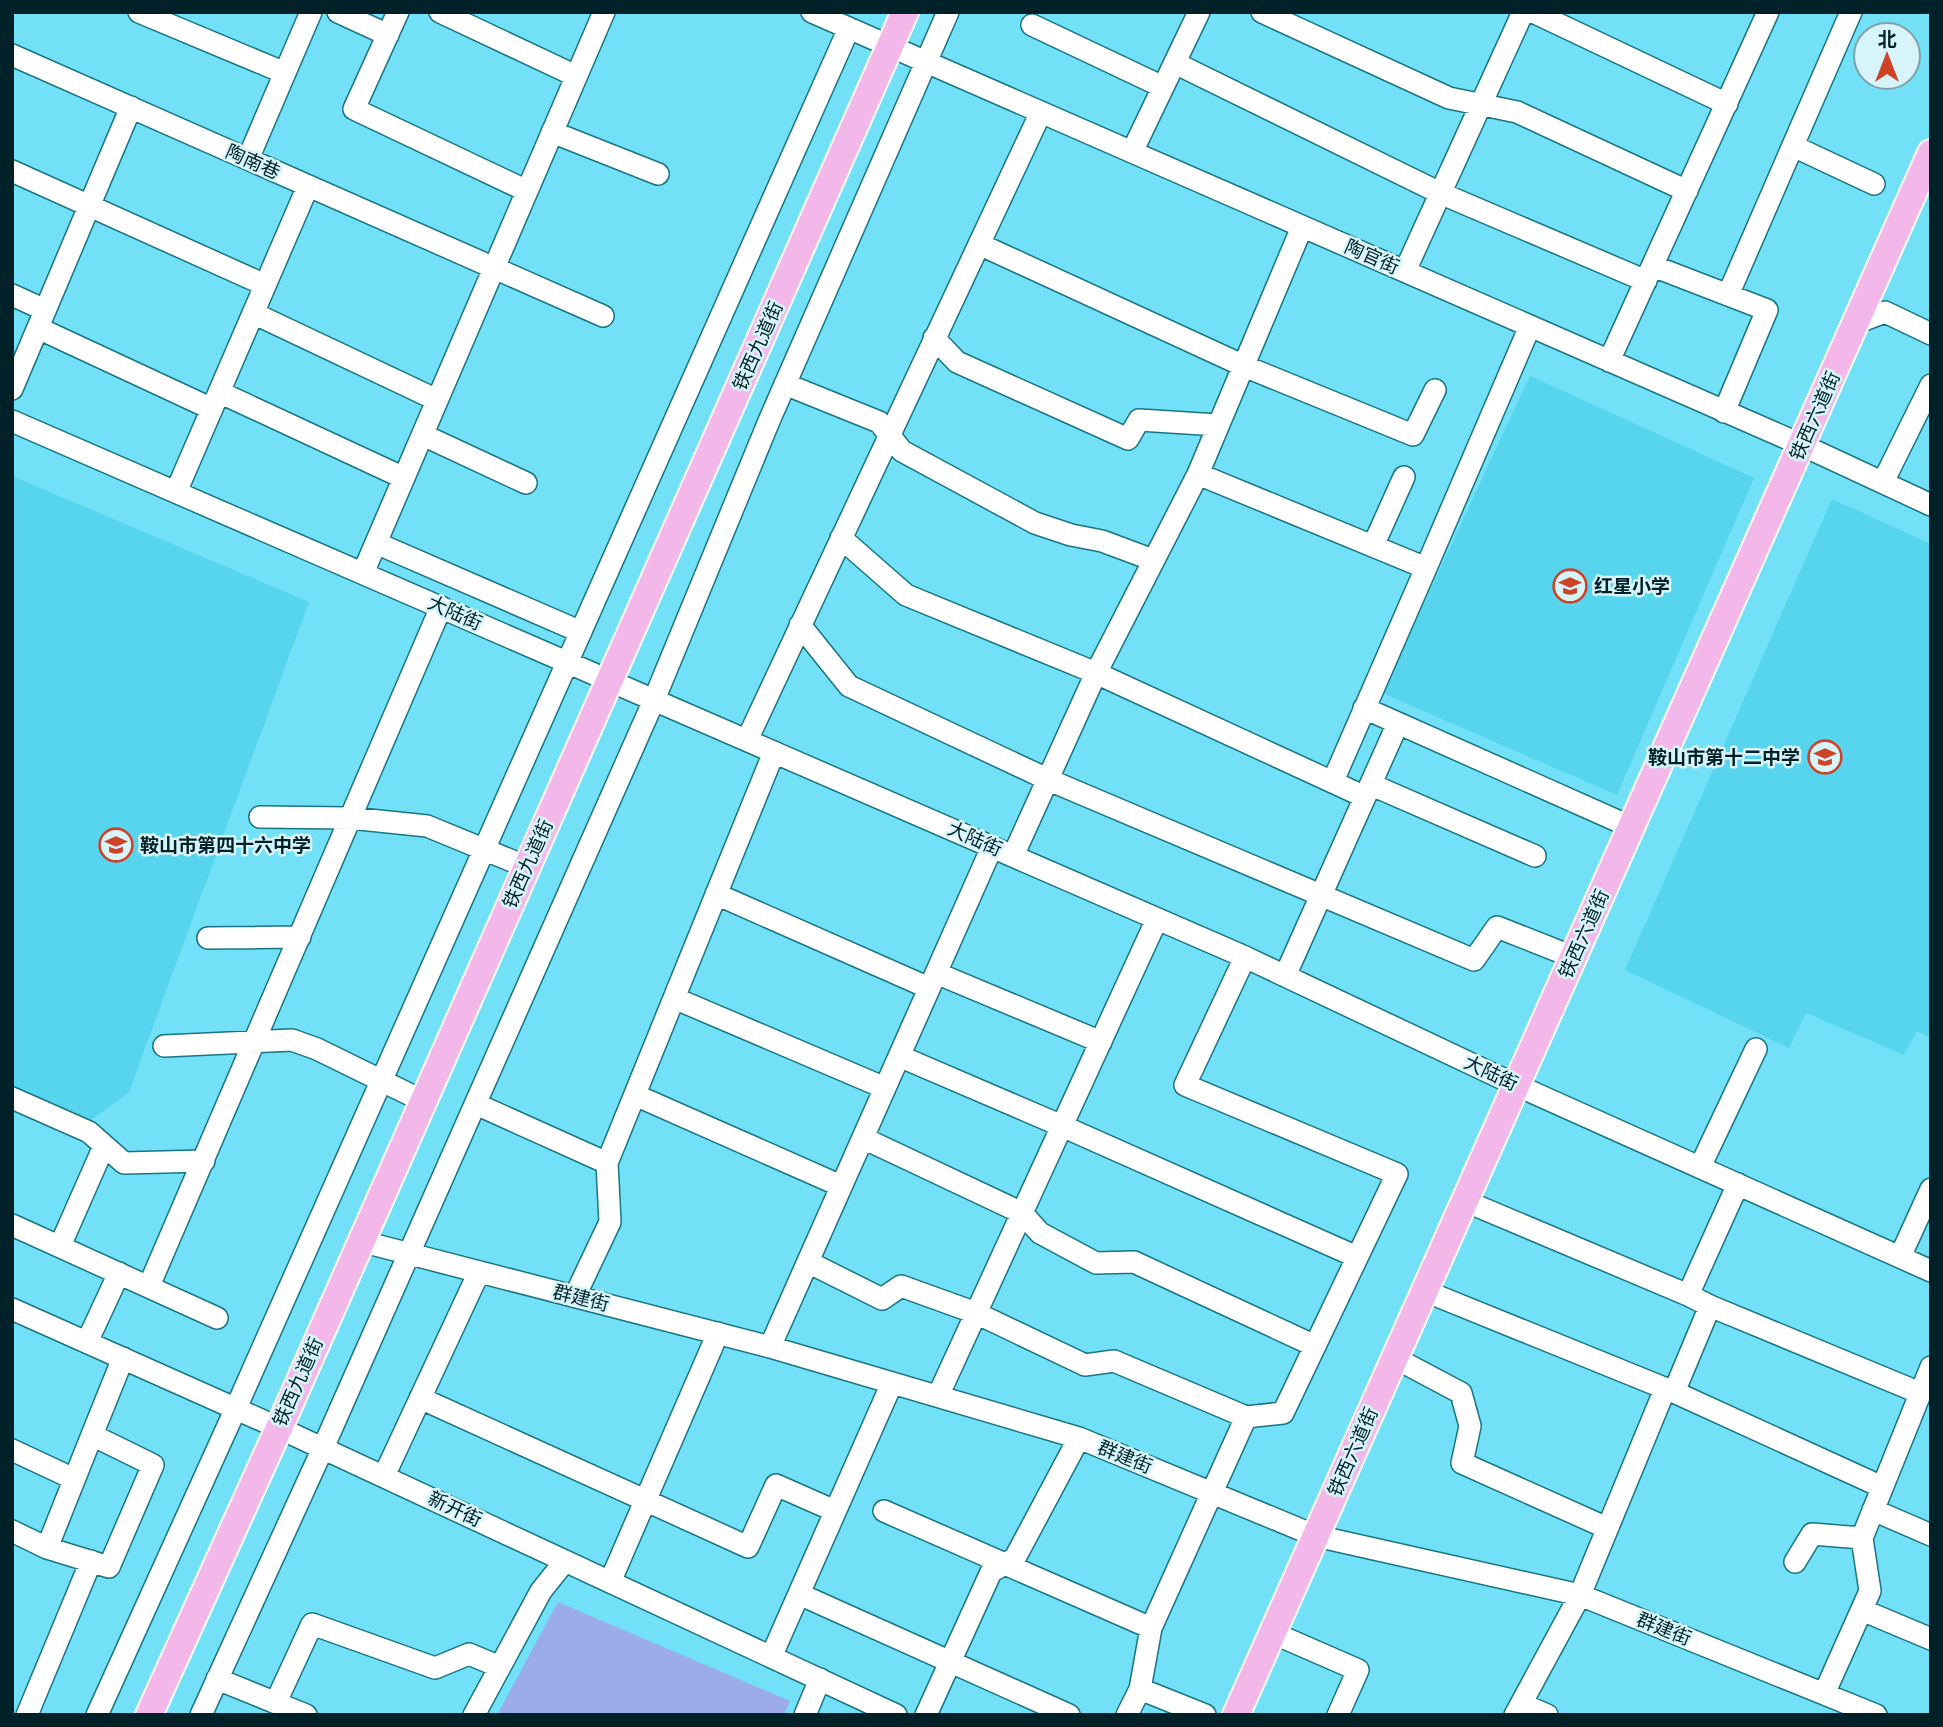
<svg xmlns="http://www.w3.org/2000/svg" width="1943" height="1727" font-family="Arial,'Noto Sans SC',sans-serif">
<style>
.built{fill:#57d5ee}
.green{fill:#9caceb}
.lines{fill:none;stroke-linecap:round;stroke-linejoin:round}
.minor-casing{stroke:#187585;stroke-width:24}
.major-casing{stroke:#fff;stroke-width:30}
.minor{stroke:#fff;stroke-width:21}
.major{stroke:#f3b7e9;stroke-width:26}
.labels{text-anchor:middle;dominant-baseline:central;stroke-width:5;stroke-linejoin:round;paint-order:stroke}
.street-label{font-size:19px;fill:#002128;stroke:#d7f4fb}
.poi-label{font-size:19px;font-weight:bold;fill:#002128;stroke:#d7f4fb;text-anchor:start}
</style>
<rect width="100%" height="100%" fill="#72e0f6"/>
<path class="built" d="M1530 376 1754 478 1617 795 1382 693Z
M12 476 309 602 129 1092 87 1123 12 1089Z
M1832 499 1931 544V1038L1917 1031 1904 1055 1806 1013 1789 1048 1625 970Z"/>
<path class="green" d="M558 1602 790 1701 784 1715H497Z"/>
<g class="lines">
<defs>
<path id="minor" d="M139 12 285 73
M338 12 388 35
M398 12 354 109 527 191
M440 12 576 76
M812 12 1802 445 1931 505
M1262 12 1449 98 1517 112 1687 191
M1533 12 1727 104
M1032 25 1163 87
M12 55 603 316
M1175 63 1440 193 1646 281
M552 132 658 174
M1793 146 1874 184
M1132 152 1199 12
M248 159 311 12
M12 171 265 285
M979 244 1244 366 1413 435 1435 390
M1653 266 1767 310 1724 412
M1405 271 1523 12
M12 295 45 310
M1728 295 1851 12
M253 313 437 400
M1856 323 1885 312 1931 334
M38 328 212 409
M934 338 957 362 1128 439 1139 420 1218 425
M1609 361 1768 12
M785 384 879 422 902 451 1035 523 1071 535 1102 541 1153 560
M12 389 131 107
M219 392 404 478
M12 421 1245 957 1516 1085 1931 1271
M423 435 526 483
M1198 474 1426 568 1333 781
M1883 482 1931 385
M176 492 308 186
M841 538 906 595 1096 673 1365 797
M376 543 581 632
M1373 546 1404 477
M1426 568 1530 326
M363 573 604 12
M800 625 849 686 1049 780 1474 960 1497 927 1573 957
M1364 708 1631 827
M747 740 1041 112
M1372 785 1535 856
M260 817 350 818 427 826 527 867
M1013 856 1096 673 1198 474 1302 227
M716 894 929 988
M208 938 300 937
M936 973 1101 1042
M1285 976 1398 723
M674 998 885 1088
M164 1046 292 1040 317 1049 423 1101
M899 1056 1062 1126 1357 1257
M635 1095 841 1186
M12 1098 89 1132 124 1163 204 1161
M476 1104 607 1163
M863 1138 1022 1213 1040 1233 1096 1263 1134 1262 1315 1346
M1700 1167 1756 1049
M1465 1201 1688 1295
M12 1225 217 1318
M360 1241 770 1347 1079 1438 1316 1536 1580 1595 1876 1715
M60 1246 104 1146
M1900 1257 1931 1189
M808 1262 882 1299 901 1286 976 1313 1085 1365 1114 1361 1246 1417
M149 1286 441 607
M1425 1291 1674 1392 1882 1487
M575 1296 610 1222 607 1163 774 752
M1710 1306 1920 1393
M12 1309 279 1428 896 1715
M87 1342 119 1273
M770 1347 992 847
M1395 1358 1461 1393 1470 1426 1462 1463 1607 1528
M1674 1392 1710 1306 1688 1295 1738 1184
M938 1396 1157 919
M420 1398 748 1547 776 1485 835 1511
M12 1450 74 1479
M384 1476 479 1272
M1873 1510 1931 1535
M884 1511 1151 1628 1246 1417 1283 1413 1397 1174 1185 1085 1245 957
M12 1531 47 1548 109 1567 153 1465 92 1435 123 1358
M47 1548 92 1435
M1795 1562 1812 1534 1862 1538
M610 1582 718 1333
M799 1594 1069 1715
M1862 1610 1931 1639
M1273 1633 1358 1670 1338 1715
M771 1657 892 1383
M217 1679 306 1715
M1140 1689 1205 1715
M1824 1694 1870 1591 1862 1538 1931 1367
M276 1702 312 1624 435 1668 469 1654 500 1667
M1521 1704 1547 1715
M27 1715 91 1561
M97 1715 236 1408 849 28
M201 1715 323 1448 654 700 769 421 948 12
M474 1715 541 1591 565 1561
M805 1715 820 1679
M926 1715 991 1572 1015 1558 1079 1438
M1127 1715 1140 1689 1151 1628
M1515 1715 1580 1595 1665 1389"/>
<path id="major" d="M149 1715 279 1428 905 12
M1236 1715 1931 153"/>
</defs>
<use href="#minor" class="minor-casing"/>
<use href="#major" class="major-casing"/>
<use href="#minor" class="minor"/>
<use href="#major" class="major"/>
</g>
<defs>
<symbol id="school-ring" viewBox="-11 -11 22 22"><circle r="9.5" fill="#d7f4fb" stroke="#ce4328" stroke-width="1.5"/><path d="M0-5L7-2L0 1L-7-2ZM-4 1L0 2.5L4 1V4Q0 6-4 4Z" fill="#ce4328"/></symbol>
</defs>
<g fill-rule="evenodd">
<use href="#school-ring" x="1551" y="567" width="38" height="38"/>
<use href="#school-ring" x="1806" y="738" width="38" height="38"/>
<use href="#school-ring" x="97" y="826" width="38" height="38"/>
</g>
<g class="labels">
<g class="street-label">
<text transform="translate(253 162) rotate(24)">陶南巷</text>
<text transform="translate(1372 257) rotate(24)">陶官街</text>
<text transform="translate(758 346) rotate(-66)">铁西九道街</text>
<text transform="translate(1815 416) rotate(-66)">铁西六道街</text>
<text transform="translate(455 613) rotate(24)">大陆街</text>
<text transform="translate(975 839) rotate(24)">大陆街</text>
<text transform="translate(528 864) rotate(-66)">铁西九道街</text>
<text transform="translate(1584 934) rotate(-66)">铁西六道街</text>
<text transform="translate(1491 1073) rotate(25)">大陆街</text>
<text transform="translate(581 1298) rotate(14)">群建街</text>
<text transform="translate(298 1382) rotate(-66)">铁西九道街</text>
<text transform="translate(1353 1452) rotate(-66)">铁西六道街</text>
<text transform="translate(1125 1457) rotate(22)">群建街</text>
<text transform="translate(455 1509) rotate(25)">新开街</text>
<text transform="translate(1664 1629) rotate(22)">群建街</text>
</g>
<g class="poi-label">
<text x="1594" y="586">红星小学</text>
<text x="1800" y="757" text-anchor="end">鞍山市第十二中学</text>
<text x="140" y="845">鞍山市第四十六中学</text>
</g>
</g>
<rect width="1943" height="1727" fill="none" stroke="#002128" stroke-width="28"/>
<g transform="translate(1887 56)"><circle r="33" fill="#d7f4fb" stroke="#81a0a7" stroke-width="2"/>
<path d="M0-5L12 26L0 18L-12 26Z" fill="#ce4328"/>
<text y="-10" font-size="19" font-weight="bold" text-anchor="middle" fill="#002128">北</text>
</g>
</svg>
